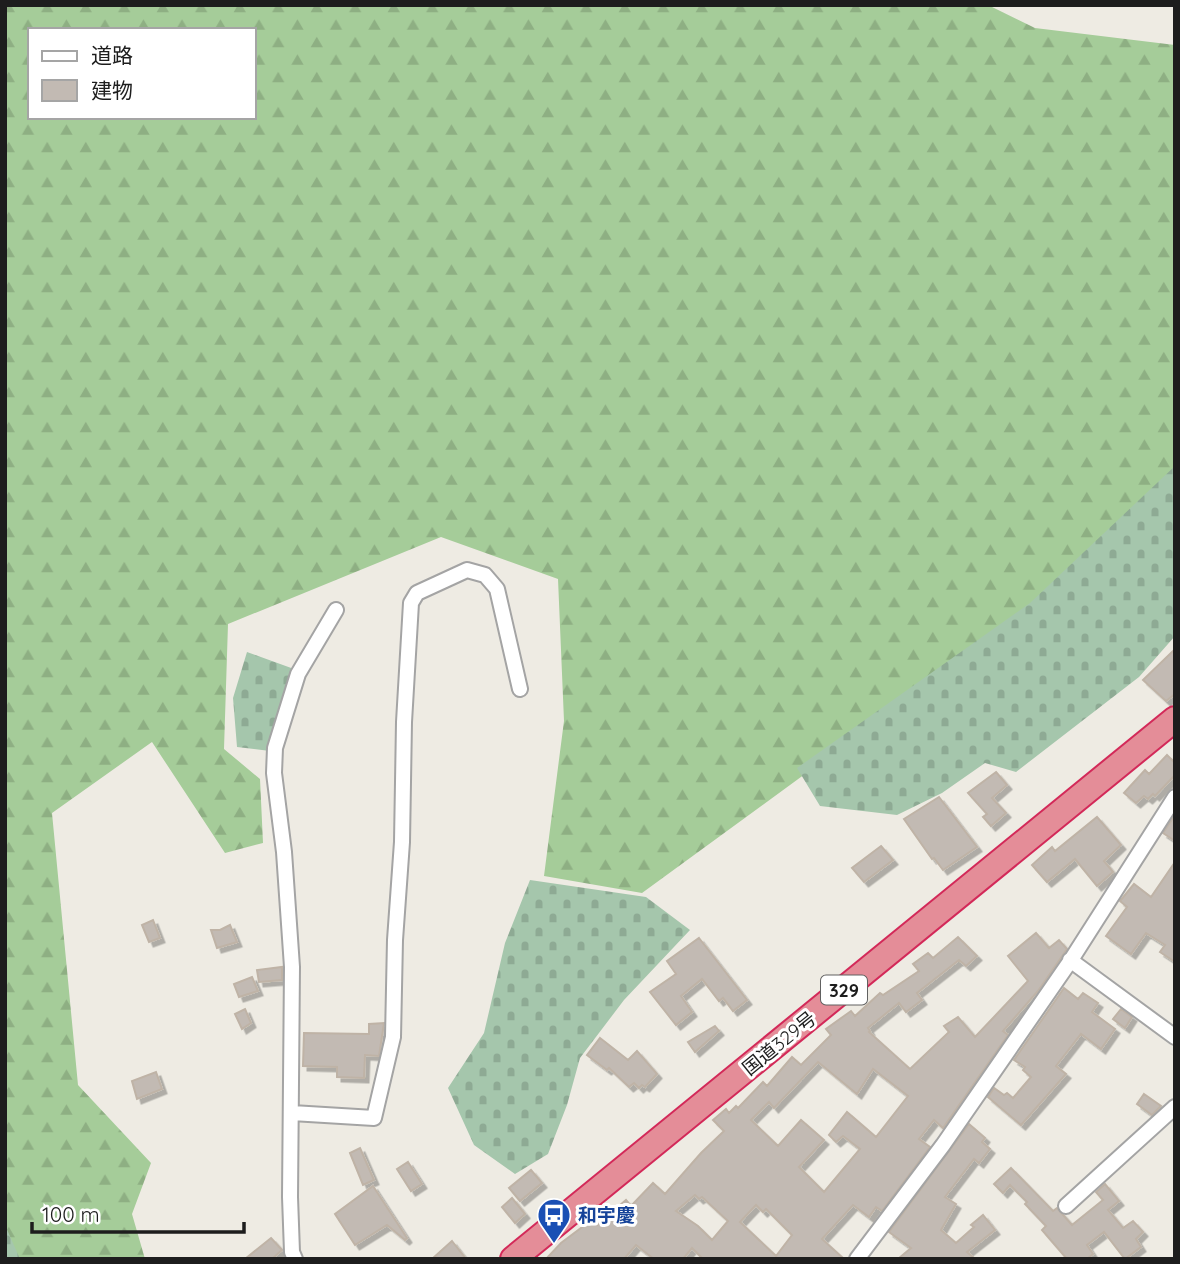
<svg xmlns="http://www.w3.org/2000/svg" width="1180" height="1264" font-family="Quicksand,'Noto Sans JP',sans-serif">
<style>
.forest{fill:url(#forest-firs);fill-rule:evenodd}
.cemetery{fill:url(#cemetery-stones)}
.building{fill:#c2bab3;stroke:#bfb3a6;stroke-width:2;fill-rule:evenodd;filter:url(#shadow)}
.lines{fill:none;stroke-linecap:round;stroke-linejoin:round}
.street-casing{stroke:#a4a4a4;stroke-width:18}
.highway-casing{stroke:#d32959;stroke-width:28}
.street{stroke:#fff;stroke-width:14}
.highway{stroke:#e48d98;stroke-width:24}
.labels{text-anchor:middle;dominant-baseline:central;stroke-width:6;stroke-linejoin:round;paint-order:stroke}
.shield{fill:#fff;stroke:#616161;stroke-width:2}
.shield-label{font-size:18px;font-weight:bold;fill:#1d1d1d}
.street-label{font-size:19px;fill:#1d1d1d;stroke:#fff}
.transit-label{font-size:19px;font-weight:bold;fill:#164399;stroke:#fff;text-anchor:start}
</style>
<defs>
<pattern id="forest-firs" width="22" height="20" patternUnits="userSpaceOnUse" patternTransform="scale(1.75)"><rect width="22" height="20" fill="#a5cc99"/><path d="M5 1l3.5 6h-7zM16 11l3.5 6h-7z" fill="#8eaf83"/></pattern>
<pattern id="cemetery-stones" width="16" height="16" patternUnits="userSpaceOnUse" patternTransform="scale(1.75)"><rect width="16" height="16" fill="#a5c6ac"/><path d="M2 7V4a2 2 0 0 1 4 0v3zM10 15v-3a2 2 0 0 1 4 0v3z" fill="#8eaa94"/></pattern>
<filter id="shadow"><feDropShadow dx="4.5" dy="4.5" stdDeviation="0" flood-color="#0004"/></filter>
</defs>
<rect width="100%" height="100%" fill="#eeebe3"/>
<path class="forest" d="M5 5H988L1035 28 1175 45V474L1042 601 642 893 544 876 564 721 558 579 441 537 228 624 224 749 260 779 263 843 225 853 152 742 52 813 78 1085 151 1163 132 1214 145 1259H5ZM30 30H254V117H30Z"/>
<path class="cemetery" d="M1175 466V636L1139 677 1016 772 985 763 942 793 897 815 820 806 797 768 1030 603Z
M247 652 294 669 270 751 237 747 233 698Z
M530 880 646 897 690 930 624 1000 580 1058 567 1105 548 1154 515 1174 474 1145 448 1088 484 1033 505 943Z
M5 1225 20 1259H5Z"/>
<path class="building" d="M1175 649V694L1166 701 1143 680Z
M1167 755 1175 763V775L1155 796 1153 794 1148 799 1144 796 1136 803 1124 793 1145 770 1149 774Z
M996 772 1007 785 992 798 1006 813 991 826 983 817 987 814 968 793Z
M939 797 977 847 943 870 934 858 932 859 904 819Z
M1175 815V841L1163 833Z
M1097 817 1121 845 1104 861 1113 872 1097 886 1075 859 1047 882 1032 865 1052 847 1055 851Z
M881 846 893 860 864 882 852 868Z
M1175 862V962L1160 952 1165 945 1146 933 1131 954 1106 936 1127 907 1120 901 1134 884 1151 897Z
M153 920 160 938 149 942 142 925Z
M230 925 237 942 217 948 211 930H220Z
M1036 933 1049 948 1059 940 1067 949 1038 991 1003 1031 1008 1035 943 1128 934 1120 919 1139 930 1147 882 1211 876 1207 869 1217 853 1205 822 1239 844 1259H703L692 1248 683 1259H654L636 1245 624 1259H546L561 1243 593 1219 597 1225 626 1200 631 1206 653 1183 665 1194 701 1153 724 1131 713 1120 726 1109 729 1113 736 1106 738 1108 763 1082 767 1086 792 1057 801 1065 831 1035 826 1029 851 1011 855 1016 880 993 883 995 919 971 913 964 928 953 933 958 958 937 977 956 966 966 959 960 917 993 922 1000 906 1012 899 1003 868 1028 870 1031 869 1032 910 1069 949 1032 944 1026 958 1017 975 1037 1028 981 1008 956ZM818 1062 857 1094 873 1069 908 1096 876 1137 847 1112 829 1135 836 1142 843 1136 860 1149 824 1192 799 1167 824 1140 801 1120 778 1146 751 1120 769 1102 774 1108ZM695 1195 699 1199 702 1197 728 1221 712 1240 698 1226 676 1211ZM756 1205 763 1212 766 1209 792 1235 776 1256 740 1222Z
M699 938 747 1000 733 1011 723 998 719 1001 702 979 681 996 692 1012 676 1025 650 992 676 974 667 961Z
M282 967V980L259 982 257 970Z
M252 977 258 991 239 997 234 984Z
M1064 988 1078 999 1083 993 1098 1003 1092 1012 1115 1029 1101 1049 1081 1034 1056 1066 1066 1074 1021 1125 988 1097 994 1088 1004 1095 1007 1093 1013 1098 1031 1077 1023 1070 1025 1067 1014 1060Z
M245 1009 251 1023 242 1029 235 1014Z
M1121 1009 1132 1017 1125 1028 1113 1019Z
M384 1023 379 1056 365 1055 364 1078 337 1077V1067L303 1066 304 1033 369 1034V1024Z
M715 1026 719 1031 695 1052 688 1042Z
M600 1038 628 1060 637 1051 657 1074 645 1087 642 1085 639 1088 634 1083 629 1087 609 1068 607 1070 587 1055Z
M156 1072 162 1089 137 1099 132 1081Z
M1144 1094 1161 1106 1152 1115 1137 1104Z
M969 1124 985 1138 982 1142 990 1149 979 1163 974 1159 945 1197 956 1204 941 1230 956 1243 974 1227 971 1225 983 1215 995 1230 967 1252 975 1259H898L911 1248 889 1232Z
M360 1148 374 1180 363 1185 350 1153Z
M408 1162 422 1184 411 1191 397 1169Z
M1011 1168 1053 1211 1057 1208 1072 1225 1103 1200 1096 1192 1105 1184 1119 1201 1108 1210 1123 1228 1133 1221 1143 1232 1136 1239 1141 1247 1125 1259 1104 1232 1087 1245 1093 1254 1087 1259H1067L1042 1230 1046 1226 1025 1204 1027 1202 1010 1185 1003 1193 994 1184Z
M531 1170 542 1183 520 1201 509 1188Z
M373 1186 407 1238 405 1240 387 1225 355 1245 335 1214Z
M512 1198 525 1214 515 1223 502 1207Z
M271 1238 282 1250 272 1259H245Z
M452 1241 466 1259H432Z"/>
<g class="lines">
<defs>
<path id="street" d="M1070 960 1175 1037
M292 1113 374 1118 393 1037 395 940 402 842 404 722 411 603 417 593 467 570 485 575 497 589 520 689
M1066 1206 1175 1107
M295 1259 292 1252 290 1197 292 967 284 852 274 773 275 748 298 674 336 610
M857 1259 943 1145 1071 960 1175 797"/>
<path id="highway" d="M513 1259 1175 719"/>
</defs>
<use href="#street" class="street-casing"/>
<use href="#highway" class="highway-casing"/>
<use href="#street" class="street"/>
<use href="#highway" class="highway"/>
</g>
<defs>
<symbol id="bus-pin" viewBox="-11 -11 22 30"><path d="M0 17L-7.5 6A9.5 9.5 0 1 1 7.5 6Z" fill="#1a4fb4" stroke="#fff"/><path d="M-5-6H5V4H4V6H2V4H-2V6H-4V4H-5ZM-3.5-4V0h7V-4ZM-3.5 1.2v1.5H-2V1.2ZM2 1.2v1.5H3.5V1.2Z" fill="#fff"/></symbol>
</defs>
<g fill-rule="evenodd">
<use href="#bus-pin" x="535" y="1196" width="38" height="52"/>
</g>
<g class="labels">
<rect class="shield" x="821" y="975.5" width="46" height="29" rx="5"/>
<g class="shield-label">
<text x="844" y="990">329</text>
</g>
<g class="street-label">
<text transform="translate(779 1043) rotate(-39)">国道329号</text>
</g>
<g class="transit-label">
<text x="578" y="1215">和宇慶</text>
</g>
</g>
<rect width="1180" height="1264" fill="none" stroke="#1d1d1d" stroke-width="14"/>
<rect x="28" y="28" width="228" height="91" fill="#ffffff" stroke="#a5a5a5" stroke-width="2"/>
<rect x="42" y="51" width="35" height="10" fill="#ffffff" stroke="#a5a5a5" stroke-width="2"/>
<text x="91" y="63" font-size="21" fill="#1d1d1d">道路</text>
<rect x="42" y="80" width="35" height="21" fill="#c2bab3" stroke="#a5a5a5" stroke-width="2"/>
<text x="91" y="98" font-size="21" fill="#1d1d1d">建物</text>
<path d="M32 1222v10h212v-10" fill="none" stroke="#1d1d1d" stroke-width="3.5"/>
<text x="42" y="1222" font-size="21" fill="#1d1d1d" stroke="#ffffff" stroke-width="5" paint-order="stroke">100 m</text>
</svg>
